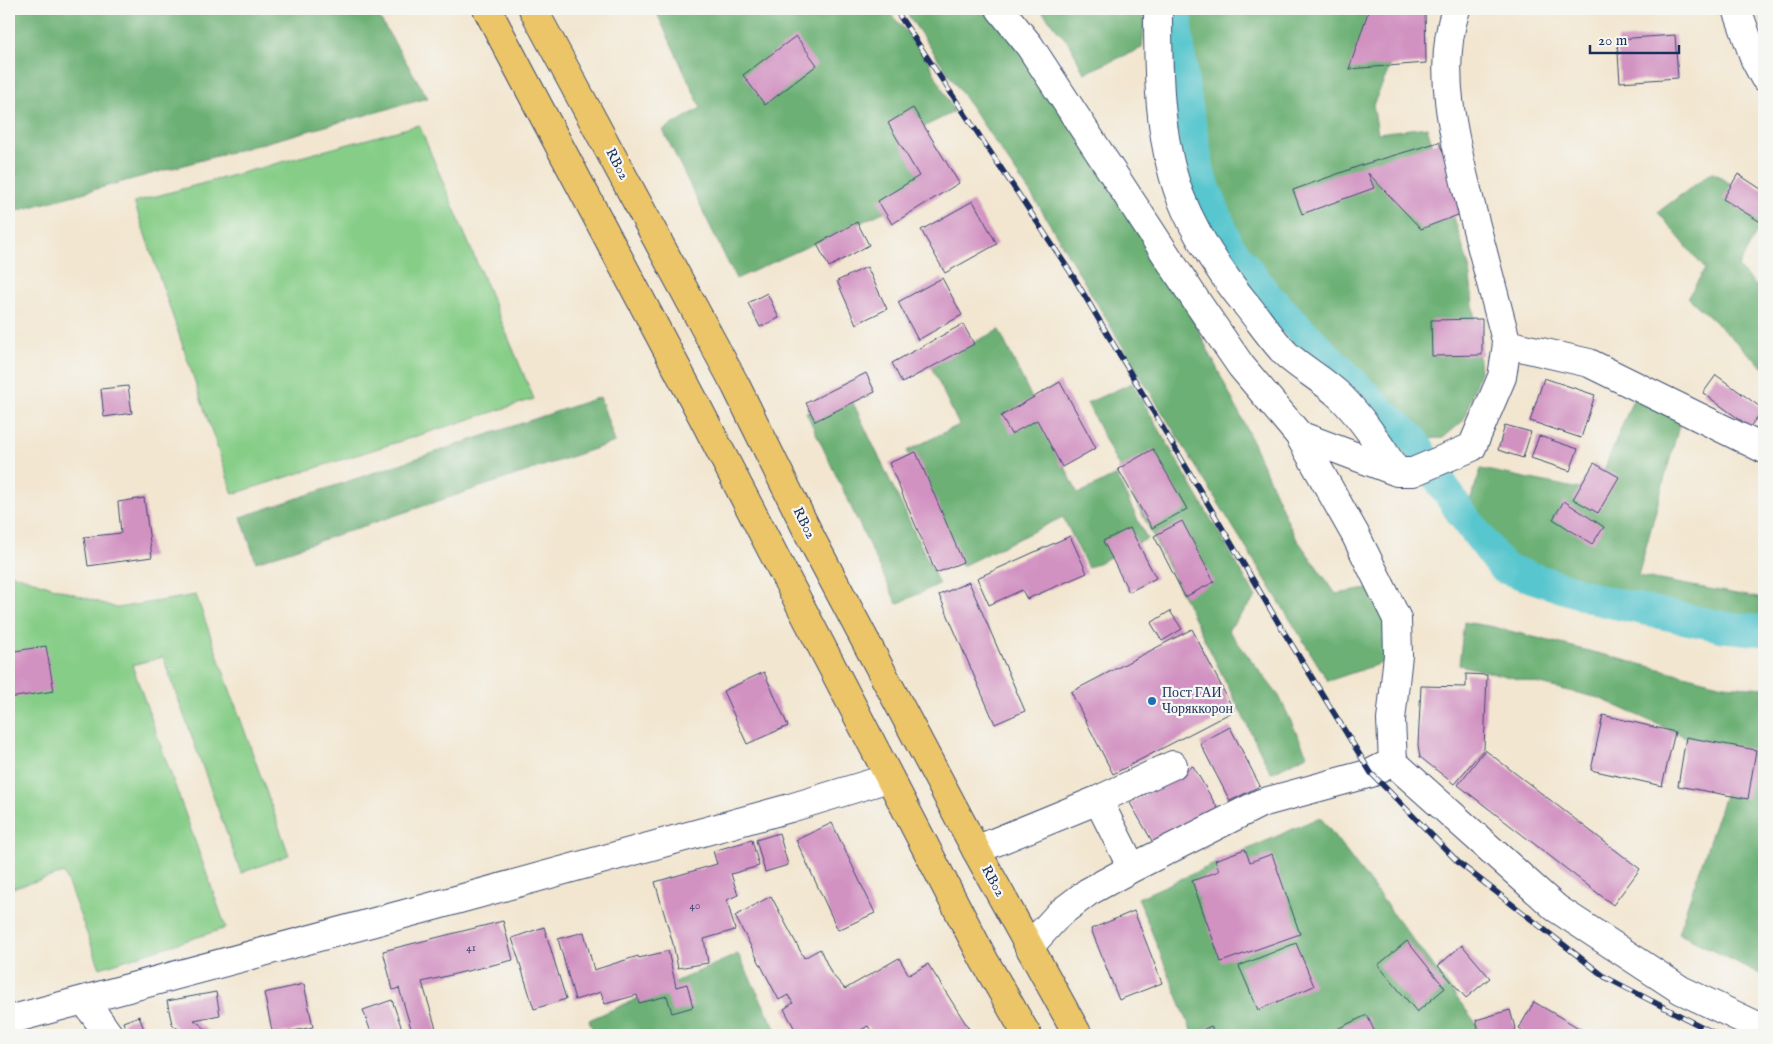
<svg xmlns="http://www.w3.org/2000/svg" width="1773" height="1044" font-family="'IM FELL English',serif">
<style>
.green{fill:#86cd87;stroke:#507e72}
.forest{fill:#6cb074;stroke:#447069}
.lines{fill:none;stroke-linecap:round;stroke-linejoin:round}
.canal{stroke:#58c6ce;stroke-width:31}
.building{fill:#d191c1}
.minor-casing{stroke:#3b4a6f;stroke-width:30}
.highway-casing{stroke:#3b4a6f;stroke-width:30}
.minor{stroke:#fff;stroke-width:28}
.highway{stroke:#ecc569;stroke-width:28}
.rail-casing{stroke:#1b2f5e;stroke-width:5.5}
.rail{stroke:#f6f6f2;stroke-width:4;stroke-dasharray:11;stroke-linecap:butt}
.poi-dot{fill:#1f6fb2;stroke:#f6f6f2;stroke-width:2}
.labels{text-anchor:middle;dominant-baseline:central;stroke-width:4.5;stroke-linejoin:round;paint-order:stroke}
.number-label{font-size:11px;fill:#484877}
.street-label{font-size:14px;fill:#1b2f5e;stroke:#f6f6f2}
.poi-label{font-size:14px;fill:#1b2f5e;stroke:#f6f6f2;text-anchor:start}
</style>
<rect width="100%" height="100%" fill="#f6f6f2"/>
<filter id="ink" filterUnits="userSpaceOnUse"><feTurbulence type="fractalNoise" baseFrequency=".02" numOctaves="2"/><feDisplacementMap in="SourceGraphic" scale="10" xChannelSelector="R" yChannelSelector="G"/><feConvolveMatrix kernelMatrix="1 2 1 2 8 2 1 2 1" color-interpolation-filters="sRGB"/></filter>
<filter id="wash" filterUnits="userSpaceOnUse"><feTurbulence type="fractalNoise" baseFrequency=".0096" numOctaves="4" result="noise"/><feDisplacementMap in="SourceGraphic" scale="20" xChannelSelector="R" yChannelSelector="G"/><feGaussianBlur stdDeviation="1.12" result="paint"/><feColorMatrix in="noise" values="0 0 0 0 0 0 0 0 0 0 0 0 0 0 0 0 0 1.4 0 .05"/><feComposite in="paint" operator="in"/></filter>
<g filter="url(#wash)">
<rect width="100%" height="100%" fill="#f2e6d0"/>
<path class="green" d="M419 125 534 399 233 494 134 202Z
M9 573 117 608 196 595 289 855 241 873 163 657 132 665 226 928 100 968 64 873 9 889Z"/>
<path class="forest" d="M9 9H374L428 98 9 213Z
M655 9H886L922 49 954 112 915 131 941 186 736 279 663 130 701 108Z
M904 9H991L1154 241 1244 423 1294 535 1336 594 1374 588 1393 622 1385 662 1328 681 1145 384 1039 206Z
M1040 9H1146L1142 48 1084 73 1071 46Z
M1188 9H1413L1405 33 1373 105 1378 133 1427 127 1469 267 1480 371 1463 421 1443 438 1423 439C1388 406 1355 372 1321 337 1291 307 1259 277 1237 239 1199 172 1185 86 1188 9Z
M1712 172 1764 205V219L1738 267 1764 294V368L1688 297 1705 269 1658 212Z
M999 330 1078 494 1116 475 1147 539 1088 568 1063 517 962 566 907 451 959 425 930 364Z
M1132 383 1256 597 1228 630 1279 696 1307 755 1271 773 1087 403Z
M848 392 939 584 897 604 806 412Z
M600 397 615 442 256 562 241 517Z
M1634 397 1686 400 1638 576 1764 599V630L1603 592 1505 560 1467 509 1481 469 1595 492Z
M1464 622 1494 627 1723 685 1764 688V976L1678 933 1737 760 1599 698 1459 665Z
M1320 817 1485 1035H1193L1138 898Z
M738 954 777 1032 772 1035H595L589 1020Z"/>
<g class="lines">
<path class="canal" d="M1178 9 1177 30 1184 87 1200 175 1228 244 1267 296 1381 411 1412 438 1461 513 1503 568 1603 601 1724 627 1764 631"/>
</g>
<g id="blocks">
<path class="building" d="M1369 9H1425L1426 63 1349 69Z
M1675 35 1678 78 1620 82 1617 39Z
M796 36 817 65 765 105 743 75Z
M913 108 959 183 892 224 878 201 919 176 888 123Z
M1439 142 1466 212 1421 229 1368 173 1374 188 1302 214 1293 190 1365 164Z
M1738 174 1764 191V224L1723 199Z
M973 201 997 244 945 273 921 230Z
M857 222 869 245 829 267 817 244Z
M867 267 887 309 856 324 837 281Z
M942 278 962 315 918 340 898 302Z
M767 293 779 318 760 327 748 303Z
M1482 319V355L1432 356 1431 320Z
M963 324 974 344 902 383 892 363Z
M866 373 875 392 815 421 806 403Z
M1716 375 1763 409 1750 427 1703 393Z
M1544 378 1595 395 1581 438 1530 421Z
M1060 382 1096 448 1062 467 1037 420 1011 434 1001 416Z
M128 386 132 413 104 417 101 389Z
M1505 425 1531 432 1523 458 1498 450Z
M1539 436 1578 449 1570 471 1531 458Z
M1153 449 1187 509 1152 528 1118 469Z
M916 452 963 562 936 573 889 463Z
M1594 463 1619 477 1598 513 1573 499Z
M144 498 152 557 88 566 84 537 121 533 118 502Z
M1564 501 1604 527 1592 544 1553 519Z
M1182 521 1214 582 1185 597 1154 536Z
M1130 528 1156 578 1129 592 1103 541Z
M1070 536 1087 573 1027 599 1022 590 989 605 977 578Z
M969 582 1025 711 995 724 939 595Z
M1170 611 1182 629 1162 641 1151 623Z
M1192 629 1234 711 1113 774 1071 692Z
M46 646 54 691 9 698V652Z
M764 672 788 726 747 744 723 691Z
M1466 674 1487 675 1484 749 1454 784 1420 757 1418 745 1421 686 1466 687Z
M1603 715 1675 732 1662 786 1591 770Z
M1230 727 1260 786 1230 801 1200 743Z
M1686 737 1756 750 1748 799 1678 786Z
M1485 750 1640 869 1613 905 1458 785Z
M1193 766 1218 809 1155 846 1130 803Z
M832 823 875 913 838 930 796 840Z
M779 833 788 865 765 872 756 840Z
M752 840 759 866 731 874 738 895 727 900 735 930 704 939 708 963 678 968 673 944 655 882 717 864 713 851Z
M1245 849 1250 862 1272 854 1300 934 1221 962 1192 881 1219 871 1215 860Z
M771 896 804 958 820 949 831 973 845 989 899 958 909 975 928 964 973 1035H874L868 1026 852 1035H798L784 1009 793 1003 788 995 779 1000 735 916Z
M1134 911 1162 983 1119 1000 1091 929Z
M503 921 513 960 422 982 438 1035H413L399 988 393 990 383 951Z
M544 927 566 999 534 1009 512 938Z
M584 932 594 970 638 956 639 958 668 951 676 987 687 984 693 1007 672 1013 667 996 639 1003 637 995 605 1004 601 992 575 1000 558 939Z
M1407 941 1445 988 1417 1012 1378 965Z
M1296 943 1314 986 1258 1010 1239 966Z
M1462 945 1490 978 1466 998 1438 966Z
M304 984 313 1027 273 1035 264 993Z
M216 992 220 1015 194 1020 214 1035H186L172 1024 167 1001Z
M392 1000 404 1035H372L363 1010Z
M1534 1002 1591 1035H1530L1519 1028Z
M1510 1010 1517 1035H1480L1476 1020Z
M1367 1015 1376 1035H1324Z
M139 1016 145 1032 128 1035 123 1022Z
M1211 1026 1216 1035H1192Z"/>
</g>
</g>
<g filter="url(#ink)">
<use href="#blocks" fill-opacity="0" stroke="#3b4a6f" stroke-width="1"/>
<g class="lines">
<defs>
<path id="minor" d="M1000 9 1029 45 1195 299 1241 366 1299 435 1355 534 1397 619 1398 655 1391 720 1393 762 1556 908 1681 990 1764 1029
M1158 9C1158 70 1158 137 1180 196 1196 237 1221 274 1249 308 1261 323 1273 341 1287 355 1304 370 1325 381 1341 397 1363 419 1380 446 1397 472
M1737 9 1755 60 1764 77
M1507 344 1589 363 1764 449
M1299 435 1397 472H1413L1472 447 1502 377 1507 344C1496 302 1485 260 1474 218 1458 153 1434 75 1456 9
M1098 800 1132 868
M976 850 1098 800 1173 765
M1029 947 1059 914 1088 892 1132 868 1261 803 1371 773 1393 762
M84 1000 109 1035
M9 1020 434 906 790 808 889 778"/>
<path id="highway" d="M487 9 699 410 984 960 1027 1035
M533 9 736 386 812 540 976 850 1078 1035"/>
</defs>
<use href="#minor" class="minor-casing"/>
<use href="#highway" class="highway-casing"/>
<use href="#minor" class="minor"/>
<use href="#highway" class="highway"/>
<defs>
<path id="rail" d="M895 9 1073 276 1282 629 1371 773 1459 863 1605 977 1718 1035"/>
</defs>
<use href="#rail" class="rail-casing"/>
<use href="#rail" class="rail"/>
</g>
</g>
<circle class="poi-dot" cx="1152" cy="701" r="5"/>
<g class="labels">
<g class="number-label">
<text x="695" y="906">40</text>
<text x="471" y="948">41</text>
</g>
<g class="street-label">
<text transform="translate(617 164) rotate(62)">RB02</text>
<text transform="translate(804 523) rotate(63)">RB02</text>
<text transform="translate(993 881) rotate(61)">RB02</text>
</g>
<g class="poi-label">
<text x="1162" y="693">Пост ГАИ<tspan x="1162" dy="16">Чоряккорон</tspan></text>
</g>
</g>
<rect width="1773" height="1044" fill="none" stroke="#f6f6f2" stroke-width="30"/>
<path d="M1590 45v8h89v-8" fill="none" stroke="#1b2f5e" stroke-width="2.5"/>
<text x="1598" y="45" font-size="15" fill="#1b2f5e" stroke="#f6f6f2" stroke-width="4" paint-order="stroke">20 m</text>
</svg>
